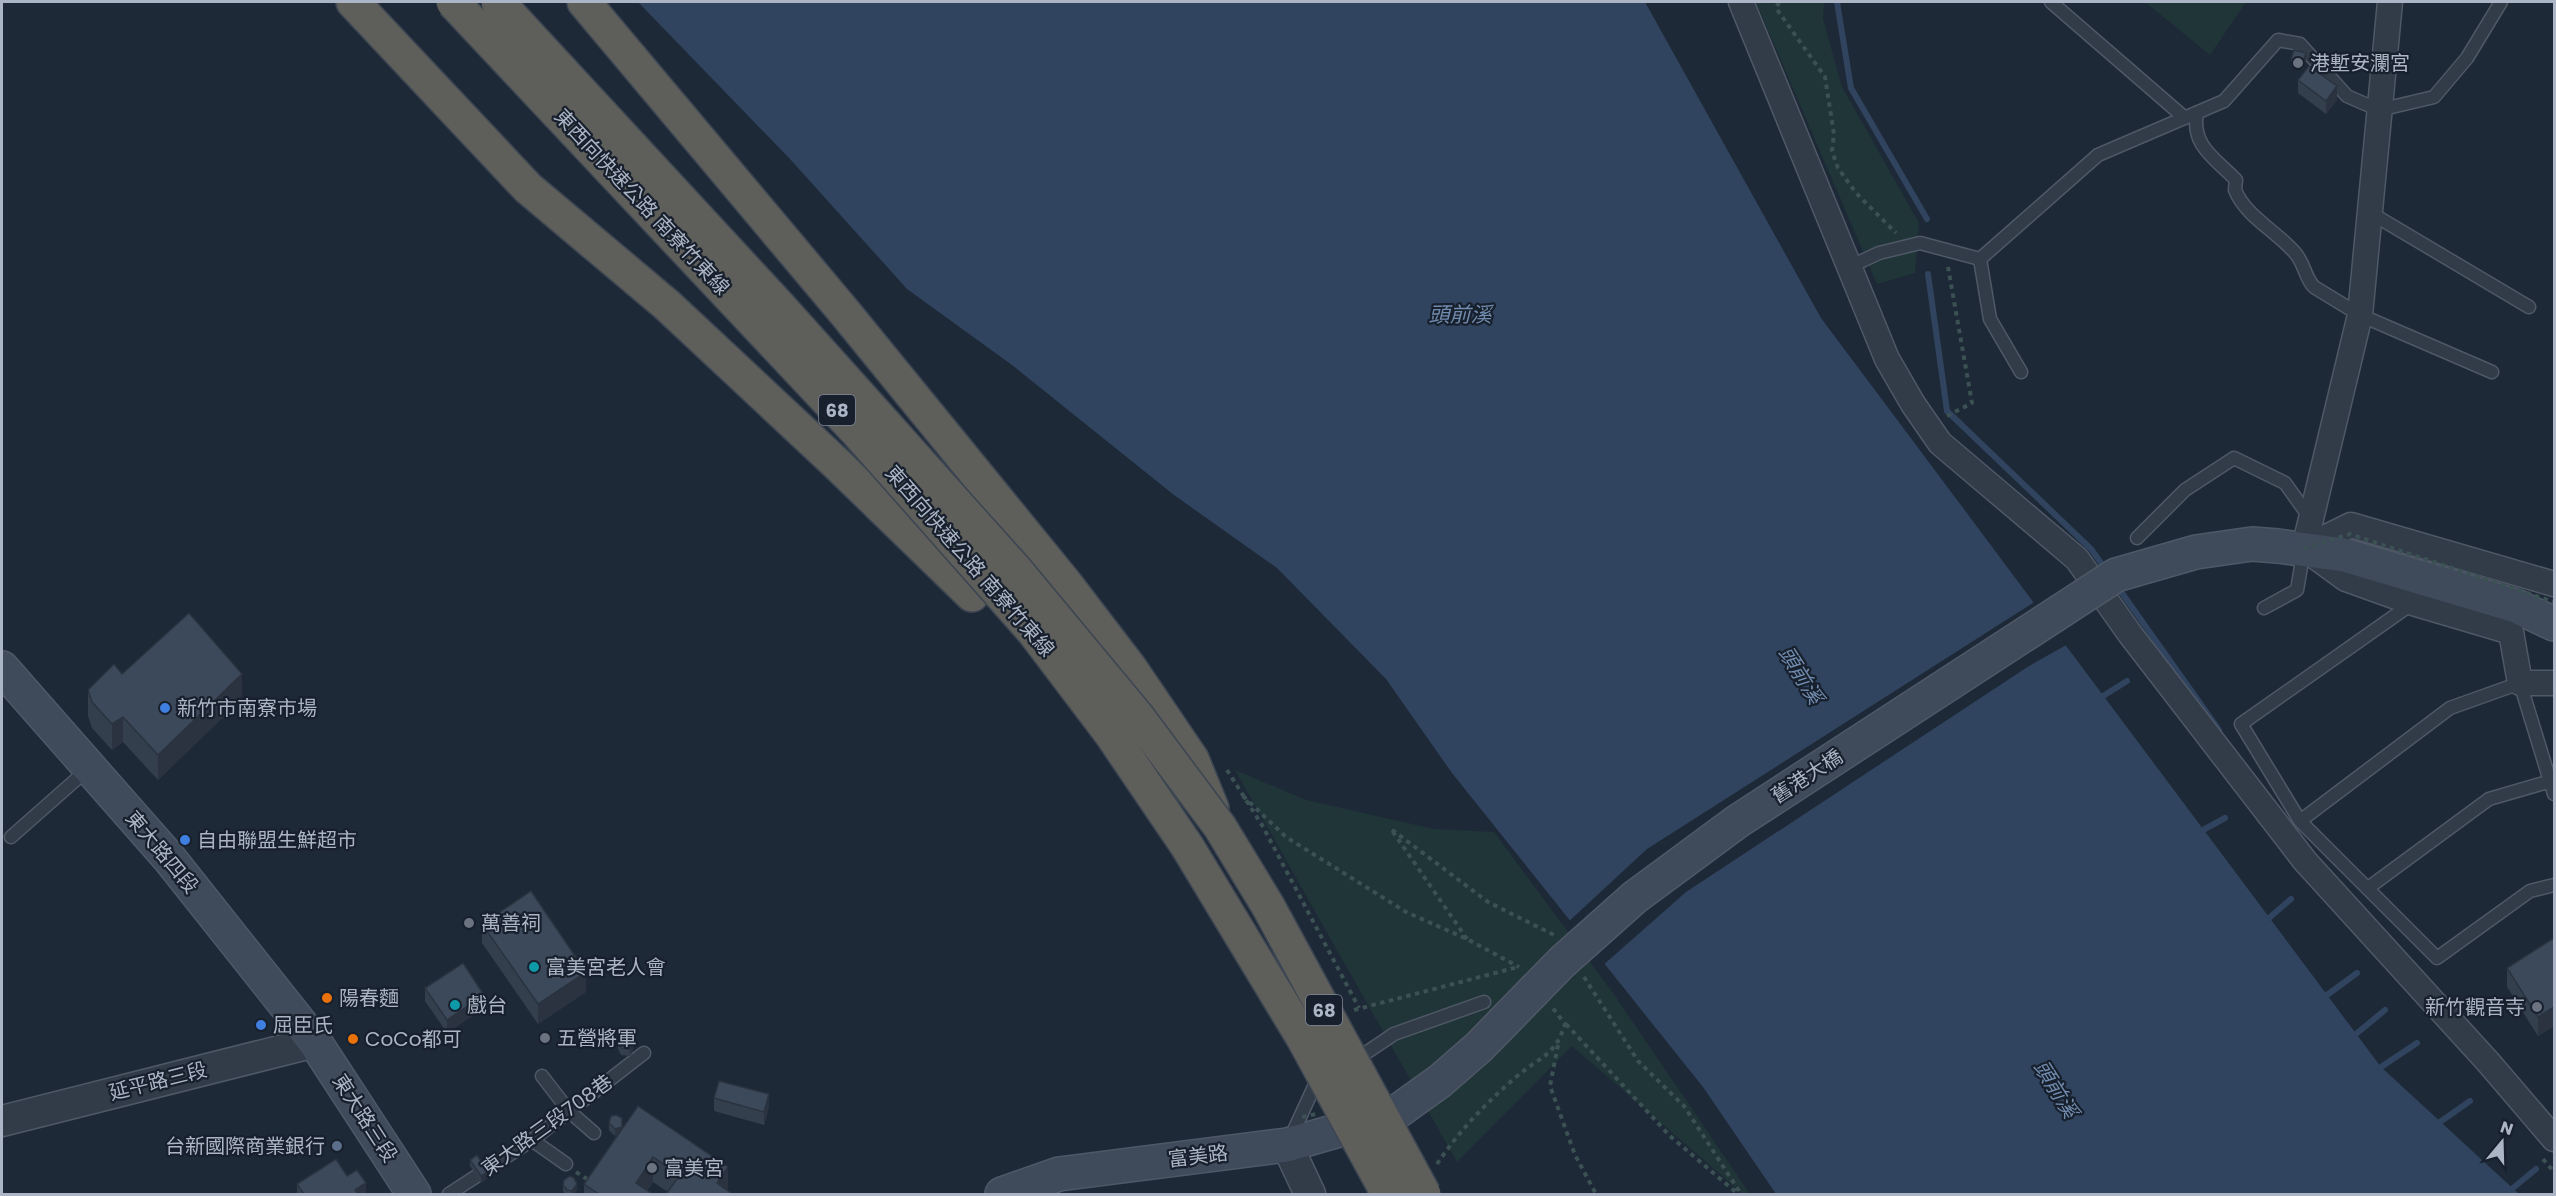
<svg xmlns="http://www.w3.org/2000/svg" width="2556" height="1196" font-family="Poppins,'Noto Sans TC',sans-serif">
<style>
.green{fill:#203538}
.water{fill:#30445f}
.pier{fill:#1e2937}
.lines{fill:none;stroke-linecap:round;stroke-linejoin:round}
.stream{stroke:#30445f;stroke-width:6}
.service-casing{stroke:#4f5866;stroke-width:15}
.minor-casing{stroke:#4f5866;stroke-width:27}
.tertiary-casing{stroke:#4f5866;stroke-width:33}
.secondary-casing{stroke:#4f5866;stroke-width:36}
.trunk-casing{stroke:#3c4552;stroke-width:36}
.path{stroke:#3b5153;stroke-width:4;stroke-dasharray:4.5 4.5;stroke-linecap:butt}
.service{stroke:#323b48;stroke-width:12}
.minor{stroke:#323b48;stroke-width:24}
.tertiary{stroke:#323b48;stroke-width:30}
.secondary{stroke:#3f4a5b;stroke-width:33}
.trunk{stroke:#5e5e5b;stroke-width:33}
.secondary-bridge-casing{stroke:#4f5866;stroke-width:36;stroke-linecap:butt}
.trunk-bridge-casing{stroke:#3c4552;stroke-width:36;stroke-linecap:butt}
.path-bridge{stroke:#3b5153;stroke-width:4;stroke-dasharray:4.5 4.5;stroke-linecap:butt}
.secondary-bridge{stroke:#3f4a5b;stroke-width:33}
.trunk-bridge{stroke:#5e5e5b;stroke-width:33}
.wall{fill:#343f4d}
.shaded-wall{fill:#2a333f}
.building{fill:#3c495a;stroke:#2a333f;stroke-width:1.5}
.worship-dot{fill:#6b7280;stroke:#17202c;stroke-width:2}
.shop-dot{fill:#3f7fe0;stroke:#17202c;stroke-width:2}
.culture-dot{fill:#0f9aa8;stroke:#17202c;stroke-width:2}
.food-dot{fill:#e8710a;stroke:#17202c;stroke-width:2}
.service-dot{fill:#5c6f8a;stroke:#17202c;stroke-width:2}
.labels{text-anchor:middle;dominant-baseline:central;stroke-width:4.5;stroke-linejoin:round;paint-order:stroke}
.shield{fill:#17202c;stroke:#7f8897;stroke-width:1.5}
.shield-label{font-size:18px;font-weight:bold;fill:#abb5c5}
.poi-label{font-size:20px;fill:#abb5c5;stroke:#17202c;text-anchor:start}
.street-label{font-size:20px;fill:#abb5c5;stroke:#17202c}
.water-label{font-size:21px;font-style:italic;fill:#728caf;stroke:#17202c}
</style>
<rect width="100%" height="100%" fill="#1e2937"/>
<path class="green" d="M1756 2H1824L1823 19 1842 87 1919 223 1915 273 1877 284Z
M2145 2H2246L2210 55Z
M1235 770 1306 800 1434 829 1494 832 1613 993 1750 1194H1743L1572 1046 1457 1162Z"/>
<path class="water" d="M638 2H1645L1821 318 2381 1067 2519 1194H1776L1703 1087 1452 773 1386 679 1277 568 1174 495 1012 365 907 289 790 159Z"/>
<path class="pier" d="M2036 601 2068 644 2029 666 1686 892 1601 967 1566 924 1647 849Z"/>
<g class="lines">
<path class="stream" d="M1837 2 1851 88 1927 219
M1928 274 1947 411 2091 549 2106 570
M2117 586 2219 730
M2103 696 2127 681
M2203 830 2225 818
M2269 918 2291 899
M2327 995 2357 973
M2356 1034 2385 1010
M2381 1067 2417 1043
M2440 1122 2470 1101
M2513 1188 2536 1169"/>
<defs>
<path id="service" d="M2051 2 2185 118
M2197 113C2191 146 2215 158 2236 180L2235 190C2246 217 2278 232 2296 254 2305 265 2305 278 2314 287L2360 315 2492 372
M2369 212 2529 307
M1980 259 1990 319 2021 372
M1849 267 1879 253 1920 243 1980 259 2098 155 2224 101 2278 40 2300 44 2347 96 2379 110 2434 97 2467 58 2501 2
M2137 538 2185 490 2234 458 2285 483 2310 518
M2413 603 2241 724 2300 821 2437 958 2530 891 2554 885
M2264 608 2297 590 2304 549
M2300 821 2450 708 2520 683 2554 794
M11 837 88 769
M2368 888 2489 799 2551 781
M1354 1061 1394 1034 1484 1002
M542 1076 569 1111 594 1133
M1290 1139 1313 1089 1325 1081
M532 1140 566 1164
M449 1194 532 1140 644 1053"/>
<path id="minor" d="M1741 2 1887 359 1913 404 1940 443 2077 559 2130 634 2305 861 2489 1063 2554 1139
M2304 548 2360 315 2390 2
M2304 548 2351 525 2554 584
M2309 552 2346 579 2413 603 2511 632 2520 683H2554"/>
<path id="tertiary" d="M2 1121 315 1042
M1287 1145 1310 1194"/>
<path id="secondary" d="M2278 546 2344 555 2516 606 2554 624
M2 668 169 858 315 1042 414 1194
M1002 1194 1059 1174 1287 1145 1378 1119"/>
<path id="trunk" d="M353 2 528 188 667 305 836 463 972 595
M584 2 846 314 1066 584 1131 669 1192 759 1212 808"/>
</defs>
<use href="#service" class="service-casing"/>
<use href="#minor" class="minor-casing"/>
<use href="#tertiary" class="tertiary-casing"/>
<use href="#secondary" class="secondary-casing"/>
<use href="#trunk" class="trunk-casing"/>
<path class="path" d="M1779 2 1776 8 1825 77 1834 134 1832 151 1838 168 1856 193 1896 233
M1947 416 1972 403 1948 267
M1227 770 1262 825 1359 1008
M1243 796 1286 837 1406 912 1467 939 1519 967
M1467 939 1391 829 1488 902 1554 935
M1584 977 1638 1061 1684 1106 1741 1194
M1354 1010 1518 967
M1566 1024 1670 1136 1738 1194
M1558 1045 1550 1086 1575 1155 1596 1194
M2543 1159 2554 1172
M1437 1164C1459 1131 1486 1103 1516 1077 1540 1056 1555 1057 1565 1024L1552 1007
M576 1172 590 1181"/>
<use href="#service" class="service"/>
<use href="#minor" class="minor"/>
<use href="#tertiary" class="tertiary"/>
<use href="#secondary" class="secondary"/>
<use href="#trunk" class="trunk"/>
<defs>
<path id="secondary-bridge" d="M1394 1114 1440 1081 1479 1047 1562 962 1635 897 1738 821 2116 575 2196 552 2252 544 2278 546"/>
<path id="trunk-bridge" d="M453 2 858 433 1033 631 1111 734 1187 846 1303 1038 1388 1194
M498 2 780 307 1016 570 1138 717 1220 827 1268 906 1424 1194"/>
</defs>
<use href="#secondary-bridge" class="secondary-bridge-casing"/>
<use href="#trunk-bridge" class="trunk-bridge-casing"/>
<path class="path-bridge" d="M2304 548 2350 534 2554 602
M1302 1117 1316 1114"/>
<use href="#secondary-bridge" class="secondary-bridge"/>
<use href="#trunk-bridge" class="trunk-bridge"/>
</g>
<path class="wall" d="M2291 59 2306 60 2303 69 2291 66Z
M2298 80 2337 100 2326 114 2298 93Z
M122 674 242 699 158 780 123 742 112 750 92 728 88 716V690Z
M482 924 586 992 538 1024 482 943Z
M2554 938V1026L2538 1036 2507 987V968Z
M425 988 484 1008 447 1033 425 1001Z
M618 1042 633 1050 630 1056 621 1055 618 1049Z
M714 1098 769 1107 764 1125 714 1111Z
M609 1123 622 1129 728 1191 731 1194 668 1192 653 1182 647 1191 653 1194H584V1184L617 1135 615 1136 609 1130Z
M470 1160 488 1178 481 1183 470 1166Z
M347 1176 366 1194H297V1184Z
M563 1185 577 1190 574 1194H565L563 1191Z"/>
<path class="shaded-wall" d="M2306 53V60L2303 69V62Z
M2337 86V100L2326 114V101Z
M242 674V699L158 780V755Z
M123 717V742L112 750V724Z
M586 972V992L538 1024V1004Z
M484 995V1008L447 1033V1020Z
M2554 1007V1026L2538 1036V1017Z
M633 1043V1050L630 1056V1049Z
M769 1094V1107L764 1125V1112Z
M622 1118V1133L615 1136V1129Z
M653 1157V1182L645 1194 636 1183Z
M728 1167V1193L717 1183Z
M488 1172V1178L481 1183V1176Z
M366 1183V1194H355V1190Z
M577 1184V1190L574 1194H572V1191Z"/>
<path class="building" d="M2294 50 2306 53 2303 62 2291 59Z
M2309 66 2337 86 2326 101 2298 80Z
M189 613 242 674 158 755 123 717 112 724 92 702 88 690 114 664 122 674Z
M531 891 586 972 538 1004 482 924Z
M2554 938V1007L2538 1017 2507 968Z
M463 963 484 995 447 1020 425 988Z
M627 1037 631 1039 633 1043 630 1049 621 1048 618 1042 621 1038Z
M719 1081 769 1094 764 1112 714 1098Z
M638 1106 728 1167 717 1183 731 1193 730 1194H666L680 1175 653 1157 636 1183 653 1194H599L584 1184Z
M616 1115 622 1118V1127L615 1129 609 1123 611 1116Z
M477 1155 488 1172 481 1176 470 1160Z
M336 1159 347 1176 357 1170 366 1183 355 1190 358 1194H304L297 1184Z
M570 1176 574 1178 577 1184 572 1191 567 1190 563 1185 564 1180Z"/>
<g class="worship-dot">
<circle cx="2298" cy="63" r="6"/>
<circle cx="469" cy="923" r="6"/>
<circle cx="2537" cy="1007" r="6"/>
<circle cx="545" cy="1038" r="6"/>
<circle cx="652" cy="1168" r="6"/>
</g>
<g class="shop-dot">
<circle cx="165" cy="708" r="6"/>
<circle cx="185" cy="840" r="6"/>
<circle cx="261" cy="1025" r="6"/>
</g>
<g class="culture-dot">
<circle cx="534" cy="967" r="6"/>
<circle cx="455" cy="1005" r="6"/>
</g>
<g class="food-dot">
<circle cx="327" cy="998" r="6"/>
<circle cx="353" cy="1039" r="6"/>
</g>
<circle class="service-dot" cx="337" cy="1146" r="6"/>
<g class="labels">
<g class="shield">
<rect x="819" y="395" width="36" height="30" rx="4.5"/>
<rect x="1306" y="995" width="36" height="30" rx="4.5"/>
</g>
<g class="shield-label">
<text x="837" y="410">68</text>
<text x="1324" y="1010">68</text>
</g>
<g class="poi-label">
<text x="2310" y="63">港塹安瀾宮</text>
<text x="177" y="708">新竹市南寮市場</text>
<text x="197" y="840">自由聯盟生鮮超市</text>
<text x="481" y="923">萬善祠</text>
<text x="546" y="967">富美宮老人會</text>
<text x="339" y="998">陽春麵</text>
<text x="467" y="1005">戲台</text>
<text x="2525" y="1007" text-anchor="end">新竹觀音寺</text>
<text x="273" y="1025">屈臣氏</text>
<text x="557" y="1038">五營將軍</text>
<text x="365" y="1039">CoCo都可</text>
<text x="325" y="1146" text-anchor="end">台新國際商業銀行</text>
<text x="664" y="1168">富美宮</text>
</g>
<g class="street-label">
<text transform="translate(642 202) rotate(47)">東西向快速公路 南寮竹東線</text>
<text transform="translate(970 561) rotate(49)">東西向快速公路 南寮竹東線</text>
<text transform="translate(1807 776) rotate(-33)">舊港大橋</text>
<text transform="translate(162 852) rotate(50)">東大路四段</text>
<text transform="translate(158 1081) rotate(-14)">延平路三段</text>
<text transform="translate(365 1118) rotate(57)">東大路三段</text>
<text transform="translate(547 1125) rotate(-36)">東大路三段708巷</text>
<text transform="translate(1198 1156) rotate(-7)">富美路</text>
</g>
<g class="water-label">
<text x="1460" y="314">頭前溪</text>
<text transform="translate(1801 675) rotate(58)">頭前溪</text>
<text transform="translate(2056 1089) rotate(58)">頭前溪</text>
</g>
</g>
<rect width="2556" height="1196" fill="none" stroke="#abb5c5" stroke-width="6"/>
<g transform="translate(2502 1142) rotate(19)" stroke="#17202c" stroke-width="4.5" paint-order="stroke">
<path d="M0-4.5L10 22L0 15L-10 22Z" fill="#abb5c5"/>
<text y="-9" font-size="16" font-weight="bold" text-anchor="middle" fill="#abb5c5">N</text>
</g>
</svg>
